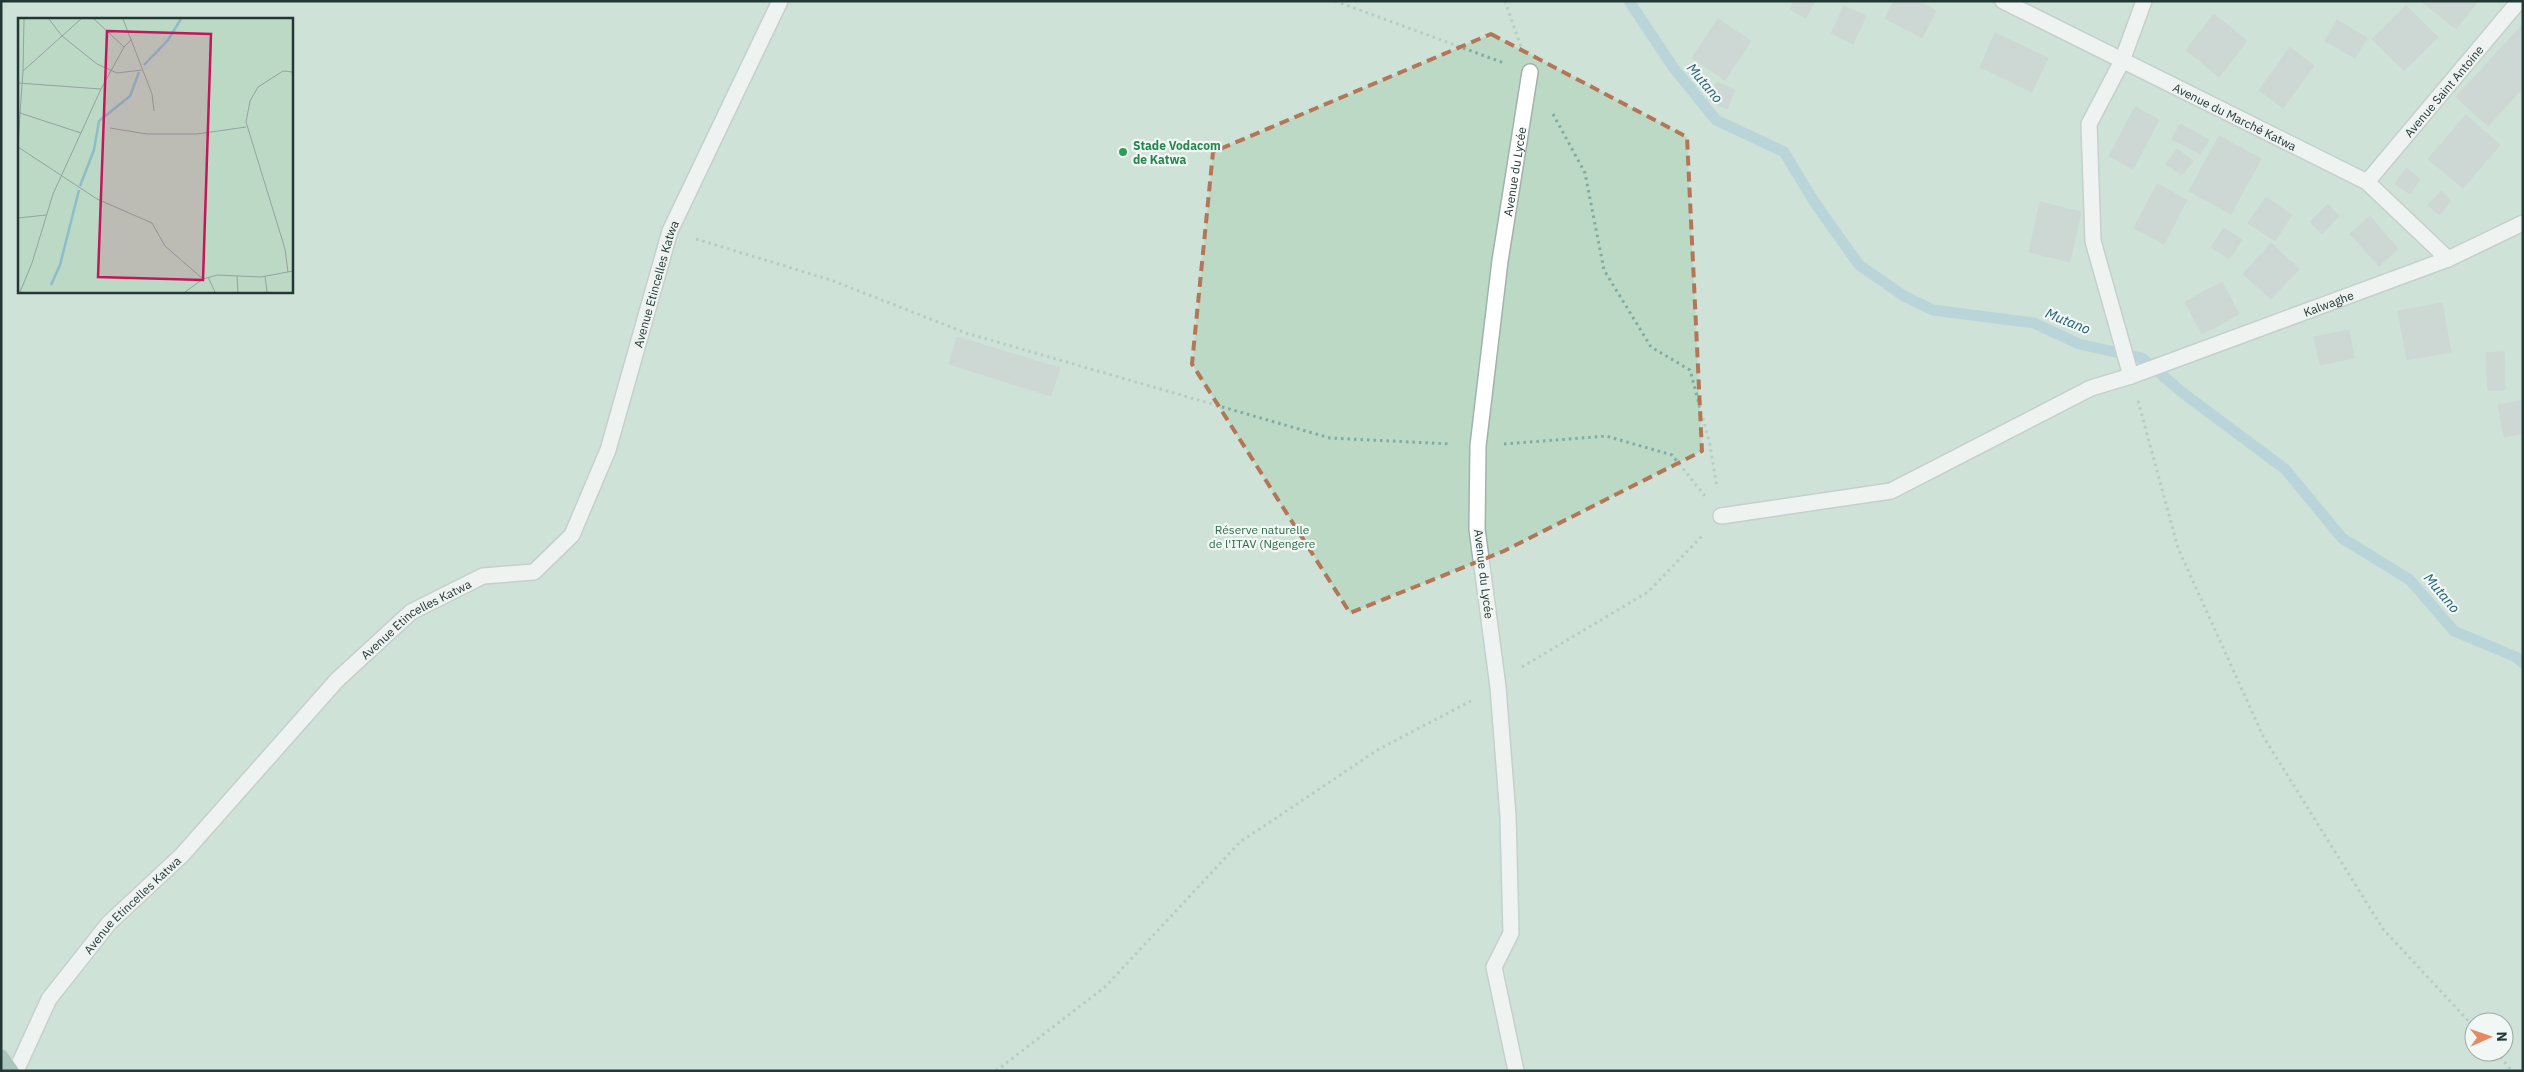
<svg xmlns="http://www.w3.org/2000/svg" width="2524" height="1072" font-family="'IBM Plex Sans',sans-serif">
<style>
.green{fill:#bbd9c5;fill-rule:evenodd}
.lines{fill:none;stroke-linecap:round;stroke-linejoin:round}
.stream{stroke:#8dbdca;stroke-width:11}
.building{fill:#b6c4bf;stroke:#b3c3bd}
.minor-casing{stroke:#a3b1ad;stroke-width:18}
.major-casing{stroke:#c1c7c6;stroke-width:18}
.path{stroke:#83aba1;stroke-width:3;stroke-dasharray:2.5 4;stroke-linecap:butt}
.minor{stroke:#fff;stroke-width:15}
.major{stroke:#699b91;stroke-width:15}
.marked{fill:none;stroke:#b47657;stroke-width:4;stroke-dasharray:10 6;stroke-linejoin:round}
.leisure-dot{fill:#2e9e5b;stroke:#f0f7f4;stroke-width:2}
.labels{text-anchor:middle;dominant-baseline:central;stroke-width:4.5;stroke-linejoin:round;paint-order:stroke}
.street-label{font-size:12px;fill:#223834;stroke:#f0f7f4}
.leisure-label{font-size:12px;font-weight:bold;fill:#27864d;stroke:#f0f7f4;text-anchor:start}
.park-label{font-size:12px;fill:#306c4b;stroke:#f0f7f4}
.water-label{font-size:14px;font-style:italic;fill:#225d6f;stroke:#f0f7f4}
.inset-river{fill:none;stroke:#8dbdca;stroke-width:2.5}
.inset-road{fill:none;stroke:#94a39f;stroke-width:1}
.view{fill:#c2185b;fill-opacity:0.15;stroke:#c2185b;stroke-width:2.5}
.inset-edge{fill:none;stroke:#223834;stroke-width:2.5}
</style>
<rect width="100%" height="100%" fill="#e0eae6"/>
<path class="green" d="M1 1H2523V1071H1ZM19 19H291V291H19ZM2474 1022H2504V1052H2474Z"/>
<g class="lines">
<path class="stream" d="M1629 1 1673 67 1716 120 1784 152 1815 203 1859 265 1904 296 1933 310 2034 323 2079 344 2142 358 2183 393 2285 469 2342 538 2410 580 2454 631 2516 657 2523 663"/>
</g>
<path class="building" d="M1794 1H1815L1806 18 1790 9Z
M1894 1H1919L1936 11 1922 38 1885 18Z
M2421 1H2478L2456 29Z
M2406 5 2438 37 2404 71 2372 39Z
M1844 6 1866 16 1853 44 1831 33Z
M2214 14 2247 41 2219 77 2186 50Z
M1718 19 1751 41 1725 80 1692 58Z
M2337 20 2367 38 2355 58 2325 41Z
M2523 24V88L2488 126 2456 97Z
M1995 33 2048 58 2032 92 1980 67Z
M2290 47 2314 66 2283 108 2259 90Z
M1717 82 1735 90 1727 109 1708 101Z
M2135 107 2159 120 2133 169 2109 156Z
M2466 115 2500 145 2463 188 2428 159Z
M2180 124 2209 140 2200 154 2172 139Z
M2219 136 2261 159 2231 214 2189 191Z
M2177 149 2193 161 2182 175 2166 164Z
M2406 168 2420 179 2410 194 2395 184Z
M2157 184 2187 200 2164 244 2134 228Z
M2441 191 2451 201 2439 215 2428 205Z
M2266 197 2292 215 2275 241 2248 223Z
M2040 202 2081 212 2070 262 2029 252Z
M2328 204 2339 216 2322 234 2310 222Z
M2370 216 2398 249 2379 266 2350 234Z
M2224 228 2242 240 2229 259 2211 247Z
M2271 243 2299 269 2271 299 2243 274Z
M2222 282 2239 314 2202 334 2185 302Z
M2442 303 2451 352 2407 360 2398 311Z
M2349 330 2354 358 2320 365 2314 337Z
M957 337 1060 368 1051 396 949 364Z
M2504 352 2505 390H2488L2486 353Z
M2523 400V433L2504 437 2498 405Z"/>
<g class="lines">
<defs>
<g id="minor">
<path id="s1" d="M2003 1 2367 182 2448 259"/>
<path id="s2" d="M2367 182 2519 1"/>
<path d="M2131 376 2093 241 2089 124 2122 61 2144 1"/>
<path id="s3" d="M1721 516 1891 491 2091 388 2131 376 2448 259 2523 223"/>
<path id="s4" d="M16 1071 49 999 109 923 182 855 337 680 411 612 483 576 534 572 572 535 608 450 670 231 780 1"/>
<path id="s5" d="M1516 1071 1494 967 1511 933 1508 816 1498 687 1477 529 1478 446 1500 261 1530 72"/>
</g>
<path id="major" d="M1 1057 11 1071"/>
</defs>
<use href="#minor" class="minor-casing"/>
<use href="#major" class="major-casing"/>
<path class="path" d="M1335 1 1504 63
M1505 1 1521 47
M1553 114 1585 173 1604 270 1651 347 1690 370 1710 445 1717 488
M696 239 831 280 966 333 1330 438 1451 444
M2138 401 2178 548 2263 736 2383 929 2474 1027
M1504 444 1606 436 1672 455 1705 496
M1522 667 1648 592 1703 535
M2496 1052 2512 1071
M996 1071 1106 986 1240 842 1379 749 1471 701"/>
<use href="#minor" class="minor"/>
<use href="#major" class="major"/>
</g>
<path d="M0 0H2524V1072H0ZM1491 34 1687 137 1702 451 1504 551 1350 613 1192 364 1213 152Z" fill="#e0eae6" fill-opacity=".55" fill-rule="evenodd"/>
<path class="marked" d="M1491 34 1687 137 1702 451 1504 551 1350 613 1192 364 1213 152Z"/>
<circle class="leisure-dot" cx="1123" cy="152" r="5"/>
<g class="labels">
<g class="street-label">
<text stroke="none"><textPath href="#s2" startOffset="119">Avenue Saint Antoine</textPath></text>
<text stroke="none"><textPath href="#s1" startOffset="259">Avenue du Marché Katwa</textPath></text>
<text stroke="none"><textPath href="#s5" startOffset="910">Avenue du Lycée</textPath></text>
<text stroke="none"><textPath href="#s4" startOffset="1060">Avenue Etincelles Katwa</textPath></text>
<text stroke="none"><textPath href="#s3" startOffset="649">Kalwaghe</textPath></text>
<text transform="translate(1484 574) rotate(83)">Avenue du Lycée</text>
<text stroke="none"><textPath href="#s4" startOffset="610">Avenue Etincelles Katwa</textPath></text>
<text stroke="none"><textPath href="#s4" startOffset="205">Avenue Etincelles Katwa</textPath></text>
</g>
<g class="leisure-label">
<text x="1133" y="145">Stade Vodacom<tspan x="1133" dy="14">de Katwa</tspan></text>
</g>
<g class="park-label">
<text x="1262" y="529">Réserve naturelle<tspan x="1262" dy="14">de l'ITAV (Ngengere</tspan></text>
</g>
<g class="water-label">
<text transform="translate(1705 83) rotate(50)">Mutano</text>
<text transform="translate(2068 321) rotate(22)">Mutano</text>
<text transform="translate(2442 593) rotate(50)">Mutano</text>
</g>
</g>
<g transform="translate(18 18)">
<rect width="275" height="275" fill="#e0eae6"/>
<path d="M0 1H275V274H0Z" fill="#bbd9c5"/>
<path class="inset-river" d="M126 47 150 22 163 1M62 168 76 132 81 103 112 78 121 54M33 267 42 247 61 172"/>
<path class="inset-road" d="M31 1 44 18 79 46 99 55 124 52M76 1 106 29M105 1 134 76 136 93M5 53 6 1M0 65 83 71M92 110 129 116H179L228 109M63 115 2 95 5 53 63 1M0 129 79 181 134 205 147 228 185 261M0 132 2 94M0 200 28 197M270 254 267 231 228 104 232 83 240 69 265 53 275 54M219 258 220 274M247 258 249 274M190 259 197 274M2 274 14 245 35 176 83 71 106 29 114 21M167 274 185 261 199 257 243 259 275 253"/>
<path class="view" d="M89 13 193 16 185 262 80 259Z"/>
<rect width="275" height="275" class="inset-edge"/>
</g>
<rect width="2524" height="1072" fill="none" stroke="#223834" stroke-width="5"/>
<g transform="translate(2489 1037) rotate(88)"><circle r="24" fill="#f0f7f4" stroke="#9eaba7"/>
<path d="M0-4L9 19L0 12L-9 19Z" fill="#e58a63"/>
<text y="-8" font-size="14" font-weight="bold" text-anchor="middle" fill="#223834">N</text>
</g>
</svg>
